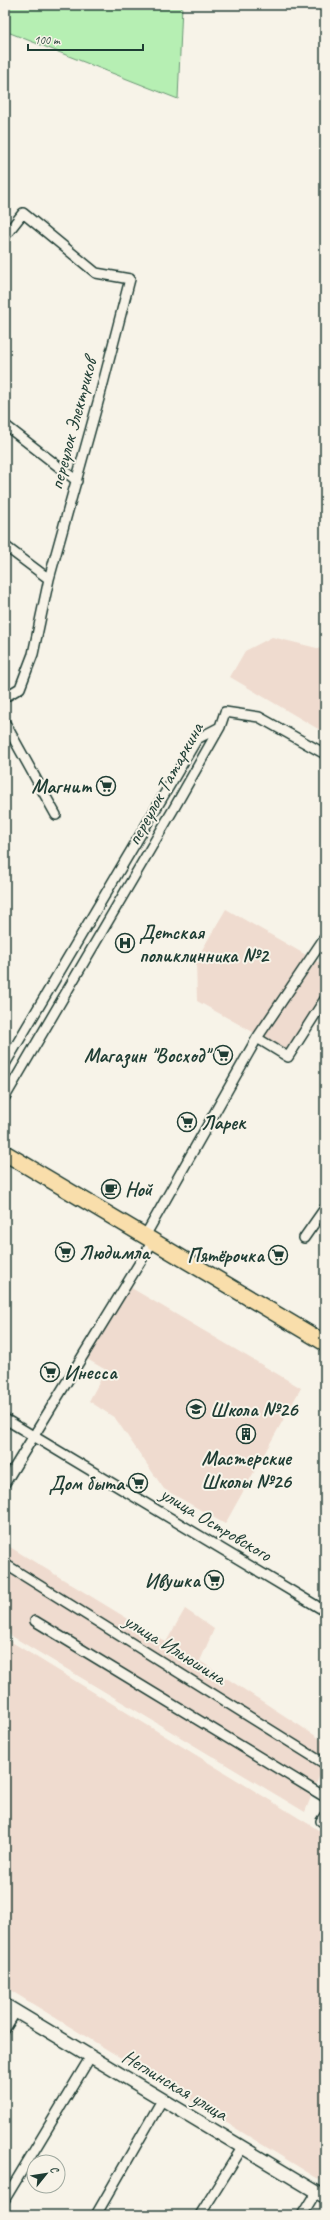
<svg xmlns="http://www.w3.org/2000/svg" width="330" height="2220" font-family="Caveat,sans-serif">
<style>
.built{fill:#efdbcf}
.green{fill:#b6efb3;stroke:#6a9674}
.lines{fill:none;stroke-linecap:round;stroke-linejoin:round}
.minor-casing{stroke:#1f3d34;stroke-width:12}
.tertiary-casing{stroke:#1f3d34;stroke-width:15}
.primary-casing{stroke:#1f3d34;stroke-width:18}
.minor{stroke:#f7f3e8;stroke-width:9}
.tertiary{stroke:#f7f3e8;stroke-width:12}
.primary{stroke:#f9deab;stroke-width:15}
.labels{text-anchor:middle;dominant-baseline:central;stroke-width:4;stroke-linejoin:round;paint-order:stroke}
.street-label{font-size:20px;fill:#1f3d34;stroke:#f7f3e8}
.poi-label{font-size:20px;font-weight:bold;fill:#1f3d34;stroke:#f7f3e8;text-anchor:start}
</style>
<rect width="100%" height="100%" fill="#f7f3e8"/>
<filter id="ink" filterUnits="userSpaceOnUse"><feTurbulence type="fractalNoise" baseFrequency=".025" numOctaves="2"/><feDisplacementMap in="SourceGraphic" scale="8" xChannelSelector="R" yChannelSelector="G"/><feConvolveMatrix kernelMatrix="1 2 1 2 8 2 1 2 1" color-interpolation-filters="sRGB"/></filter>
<g filter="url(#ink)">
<path class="built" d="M272 637 325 650V733L230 677 245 651Z
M226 909 325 966V990L289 1052 197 1001 196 960Z
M128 1286 301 1388 225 1524 164 1489 115 1418 89 1401 106 1370 85 1358Z
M5 1544 166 1642 185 1609 214 1629 200 1661 325 1742V1762L305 1812 5 1632Z
M5 1638 325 1834V2183L5 1987Z"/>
<path class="green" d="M5 5H182L178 99 5 31Z"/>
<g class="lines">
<defs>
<path id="minor" d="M5 236 23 213 96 273 130 279 100 395 49 579 33 654 20 688 5 697
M5 425 77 481
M5 546 49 579
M5 723 56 815
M257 1038 325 937
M5 1064 197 739 220 727
M5 1097 173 810 220 727 225 712 259 717 325 754
M145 1236 257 1038 288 1057 325 999
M304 1238 325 1208
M5 1419 325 1611
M5 1483 153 1241
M5 1564 325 1764
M35 1621 325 1797
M321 1821 325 1815
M5 2029 16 2011
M5 2199 91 2056
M96 2215 162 2100
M200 2215 242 2148
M302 2215 316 2192"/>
<path id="tertiary" d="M5 2005 325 2197"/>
<path id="primary" d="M5 1153 325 1343"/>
</defs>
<use href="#minor" class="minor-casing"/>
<use href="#tertiary" class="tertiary-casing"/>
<use href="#primary" class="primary-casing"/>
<use href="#minor" class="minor"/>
<use href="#tertiary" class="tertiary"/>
<use href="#primary" class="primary"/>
</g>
</g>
<defs>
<symbol id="supermarket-ring" viewBox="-11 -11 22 22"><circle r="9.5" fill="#f7f3e8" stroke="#1f3d34" stroke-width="1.5"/><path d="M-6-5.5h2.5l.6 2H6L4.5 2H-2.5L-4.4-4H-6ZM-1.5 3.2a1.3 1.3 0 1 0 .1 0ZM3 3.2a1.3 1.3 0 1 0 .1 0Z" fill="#1f3d34"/></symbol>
<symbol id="hospital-ring" viewBox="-11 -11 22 22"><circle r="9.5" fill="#f7f3e8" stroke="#1f3d34" stroke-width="1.5"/><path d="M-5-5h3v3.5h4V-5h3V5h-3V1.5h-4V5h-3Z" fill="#1f3d34"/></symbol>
<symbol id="cafe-ring" viewBox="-11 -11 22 22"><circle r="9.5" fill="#f7f3e8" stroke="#1f3d34" stroke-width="1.5"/><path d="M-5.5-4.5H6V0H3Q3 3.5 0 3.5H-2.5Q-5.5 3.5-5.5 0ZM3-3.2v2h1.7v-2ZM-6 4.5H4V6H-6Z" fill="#1f3d34"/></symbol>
<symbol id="school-ring" viewBox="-11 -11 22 22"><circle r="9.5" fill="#f7f3e8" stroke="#1f3d34" stroke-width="1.5"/><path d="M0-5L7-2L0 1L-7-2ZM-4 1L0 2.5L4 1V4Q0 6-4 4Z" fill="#1f3d34"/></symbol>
<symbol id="building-ring" viewBox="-11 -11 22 22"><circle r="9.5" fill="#f7f3e8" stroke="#1f3d34" stroke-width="1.5"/><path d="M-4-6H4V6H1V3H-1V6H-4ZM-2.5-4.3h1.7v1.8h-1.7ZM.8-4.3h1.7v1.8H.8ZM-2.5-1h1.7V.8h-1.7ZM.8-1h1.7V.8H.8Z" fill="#1f3d34"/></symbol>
</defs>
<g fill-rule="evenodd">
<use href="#supermarket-ring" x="95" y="775" width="22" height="22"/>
<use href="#hospital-ring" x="114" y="932" width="22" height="22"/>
<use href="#supermarket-ring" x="212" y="1044" width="22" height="22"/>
<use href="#supermarket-ring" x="176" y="1111" width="22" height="22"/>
<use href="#cafe-ring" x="100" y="1178" width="22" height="22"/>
<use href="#supermarket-ring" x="54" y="1241" width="22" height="22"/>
<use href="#supermarket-ring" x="267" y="1244" width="22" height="22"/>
<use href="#supermarket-ring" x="39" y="1361" width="22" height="22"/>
<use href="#school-ring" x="185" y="1398" width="22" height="22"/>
<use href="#building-ring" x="235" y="1423" width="22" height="22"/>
<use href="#supermarket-ring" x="127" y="1472" width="22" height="22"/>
<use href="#supermarket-ring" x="203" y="1569" width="22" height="22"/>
</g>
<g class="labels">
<g class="street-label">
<text transform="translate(73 424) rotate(-75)">переулок Электриков</text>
<text transform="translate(165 784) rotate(-61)">переулок Татаркина</text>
<text transform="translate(216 1524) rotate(31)">улица Островского</text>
<text transform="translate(175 1649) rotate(32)">улица Ильюшина</text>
<text transform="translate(175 2085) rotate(31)">Неглинская улица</text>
</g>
<g class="poi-label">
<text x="92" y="786" text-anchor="end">Магнит</text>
<text x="139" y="932">Детская<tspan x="139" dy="23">поликлинника №2</tspan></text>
<text x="209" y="1055" text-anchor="end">Магазин "Восход"</text>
<text x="201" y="1122">Ларек</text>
<text x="125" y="1189">Ной</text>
<text x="79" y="1252">Людимла</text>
<text x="264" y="1255" text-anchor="end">Пятёрочка</text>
<text x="64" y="1372">Инесса</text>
<text x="210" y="1409">Школа №26</text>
<text x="246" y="1458" text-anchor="middle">Мастерские<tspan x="246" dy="23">Школы №26</tspan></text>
<text x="124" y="1483" text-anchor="end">Дом быта</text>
<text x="200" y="1580" text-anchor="end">Ивушка</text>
</g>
</g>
<rect width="330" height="2220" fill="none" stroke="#f7f3e8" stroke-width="20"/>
<rect x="10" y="10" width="310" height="2200" fill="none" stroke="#1f3d34" stroke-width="1.5" filter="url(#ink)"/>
<g transform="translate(46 2174) rotate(60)"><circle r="19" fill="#f7f3e8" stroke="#a1aaa0"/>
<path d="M0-3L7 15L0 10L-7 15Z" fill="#1f3d34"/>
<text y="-6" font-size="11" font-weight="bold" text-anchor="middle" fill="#1f3d34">С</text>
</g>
<path d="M28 44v6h115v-6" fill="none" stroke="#1f3d34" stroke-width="2"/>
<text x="34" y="44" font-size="12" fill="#1f3d34" stroke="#f7f3e8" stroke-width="3" paint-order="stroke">100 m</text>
</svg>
